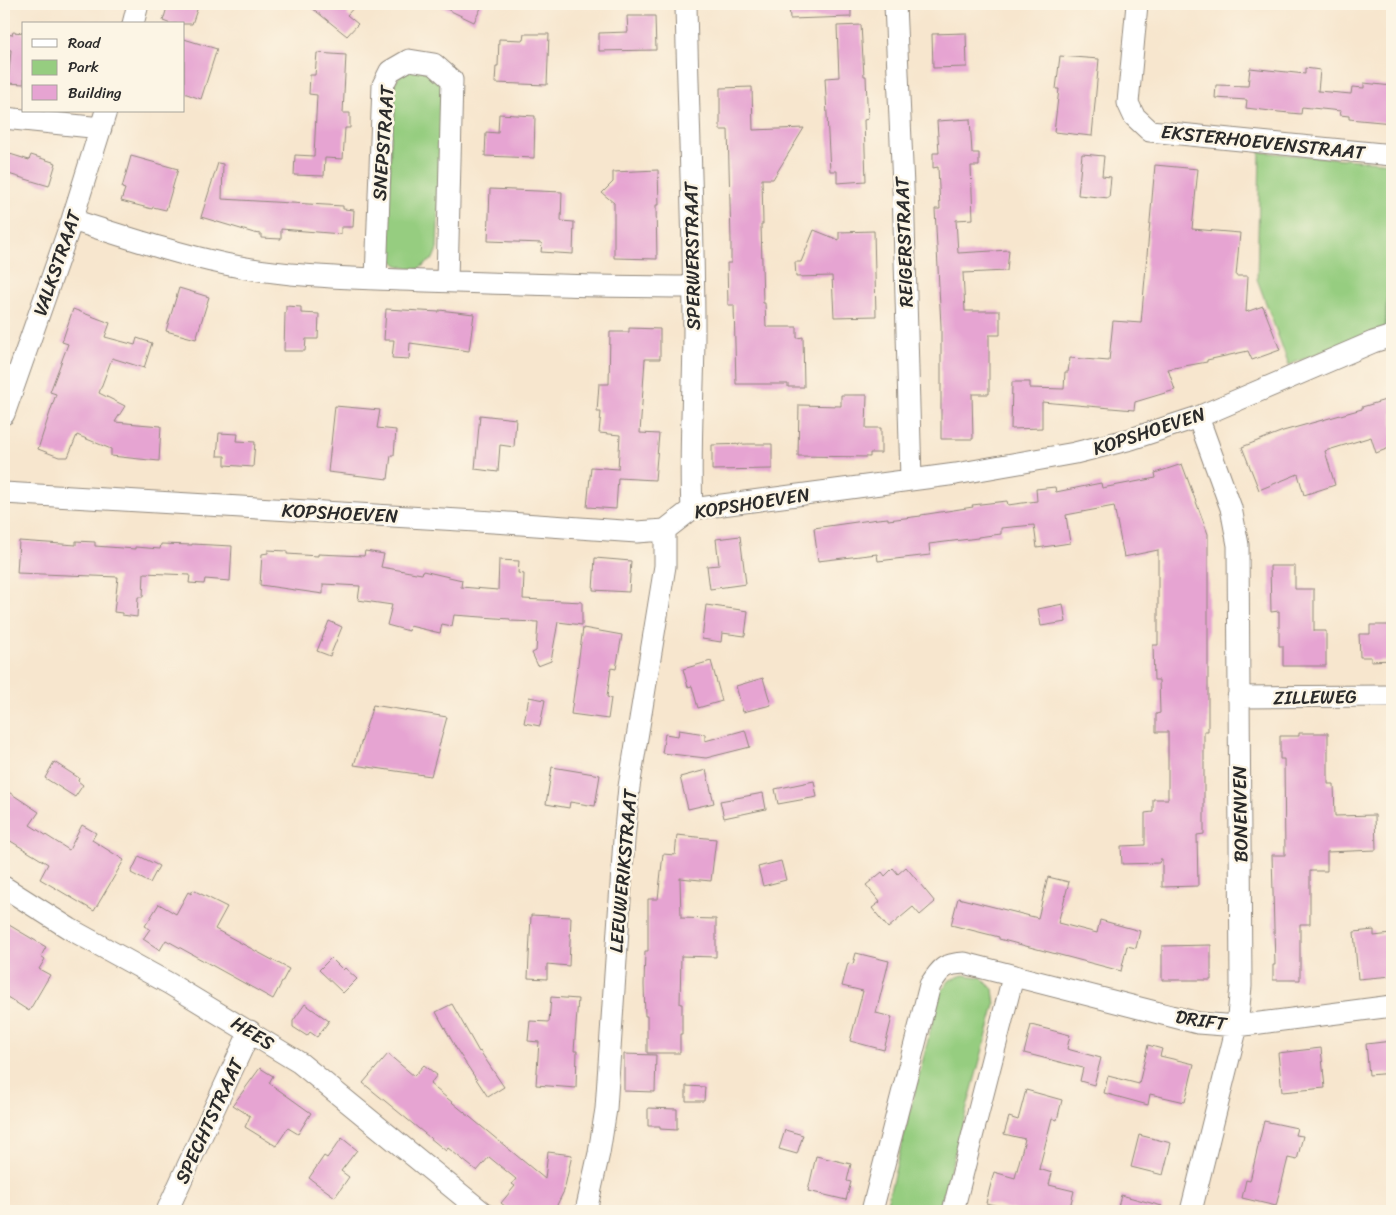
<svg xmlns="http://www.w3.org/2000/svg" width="1396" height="1215" font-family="Sriracha,sans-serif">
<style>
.green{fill:#96cd80;stroke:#607c56}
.forest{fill:#78b06e;stroke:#526e4c}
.building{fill:#e6a4d2}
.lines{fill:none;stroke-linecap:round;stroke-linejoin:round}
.street-casing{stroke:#91887c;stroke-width:23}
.street{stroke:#fff;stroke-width:21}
.labels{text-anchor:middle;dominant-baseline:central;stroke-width:5;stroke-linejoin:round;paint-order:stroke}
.street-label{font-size:19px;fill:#2b2b2b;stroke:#fcf5e5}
</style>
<rect width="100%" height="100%" fill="#fcf5e5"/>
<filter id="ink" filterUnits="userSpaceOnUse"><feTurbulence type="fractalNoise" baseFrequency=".02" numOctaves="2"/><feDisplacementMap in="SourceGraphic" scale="10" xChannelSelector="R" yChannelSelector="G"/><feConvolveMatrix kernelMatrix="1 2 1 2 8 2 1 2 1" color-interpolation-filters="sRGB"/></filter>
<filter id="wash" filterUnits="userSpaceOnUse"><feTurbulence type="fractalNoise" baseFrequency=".0096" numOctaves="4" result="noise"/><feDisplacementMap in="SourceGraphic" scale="20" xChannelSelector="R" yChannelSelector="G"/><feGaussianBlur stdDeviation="1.12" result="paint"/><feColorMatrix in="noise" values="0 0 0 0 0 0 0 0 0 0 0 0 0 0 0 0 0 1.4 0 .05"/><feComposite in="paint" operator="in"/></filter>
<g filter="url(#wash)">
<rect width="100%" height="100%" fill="#f7e6ce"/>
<path class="green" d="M414 69C429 71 436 75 443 88L437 249 433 259 418 269C401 268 392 266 387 249L393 85 401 74Z
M1260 152 1392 163V210L1385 329 1363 335 1289 365 1257 279Z
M963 975 981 977 993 989 995 1005 939 1211H885L940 992 950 980Z"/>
<path class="forest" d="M1392 210V327L1385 329Z"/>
<g id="blocks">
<path class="building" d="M168 4H199L192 24H171L163 21Z
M307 4H357L347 15 358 24 347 36Z
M436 4H483L474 22Z
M789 4H851V17L790 19Z
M627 16H655L656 50 599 51V33L628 32Z
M861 25 864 76H866L867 102 868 119 864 120 866 181 837 183V171H830L825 78 839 77 837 26Z
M13 32 24 33V84L8 83 11 50 5 49 7 34 12 35Z
M966 33 967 67 933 68 932 34Z
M524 34H549L547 85 495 83 496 66H498L499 39 523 40Z
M184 39 217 49 201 99 184 93Z
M317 53 346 55 343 113H350V128H345L343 159 325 158 324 176 294 175 295 155 314 156 317 95 309 94 310 75H315Z
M1060 56 1099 59 1092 136 1054 132 1059 89H1056Z
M1250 68 1305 74V68L1320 70 1318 91 1351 94 1352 87 1364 88V83L1392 86V123L1349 119V116L1340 115 1341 111 1302 107 1301 114 1279 112 1246 108 1247 100 1215 98 1216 85 1248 86Z
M752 87 753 130 804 128 773 179H762L763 224H761L763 303H765L766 327H797V338L803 337 804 387H788V384H736L734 305H728L727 263H731V240L728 130H720V88Z
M499 114 535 116 534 158 485 156 486 132 498 133Z
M970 119 972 153H979V166H971L973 219 956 220 958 253 1009 250 1007 271 963 273 965 311H1000V335H989V394H972L973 439H941V326L935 209H940L938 167 933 168V153H939L937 121Z
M10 154 29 160 31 155 56 163 49 186 5 173Z
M1082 154 1104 156 1102 176 1111 177 1109 198 1078 195Z
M131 156 178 169 166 210 153 207 152 209 121 201 125 189 122 188Z
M218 163 223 164 222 199 343 206V209L354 210 353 227H341V234L281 229V239L261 238V234L254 233 201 217Z
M1155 165 1198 169 1192 229 1240 233 1236 276H1248L1246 312 1263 306 1280 350 1252 360 1248 351 1207 360V362L1168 369 1175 390 1135 402 1134 410 1042 402V428L1011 429 1012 382H1030V388L1064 389 1065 372H1068L1070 358 1109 361 1113 321 1141 323Z
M658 170 659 205H656L657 259 614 258V203L602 193 613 182V172Z
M490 189 562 192 561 221 574 222 573 254 541 252 542 243 488 241Z
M814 230 839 240V232L874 231 876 316 834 317 832 276 796 277 795 262H801Z
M179 288 209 297 196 339 166 331Z
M286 306 301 307V313L319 314 318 339H306L305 351H284L285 313H286Z
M73 309 110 323 105 337 135 345 137 338 152 343 144 368 112 358 99 393 125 406 115 422 161 426 159 461 111 456V449L77 435 68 457H59L38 449 56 394 50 392 68 344 62 342Z
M386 309 439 312V310L474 314 469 351 410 343 409 359 392 358 394 340H384Z
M629 328 660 329V359H645L640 433 659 434 655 480 618 478 616 509 587 507 591 467 618 469 620 435 599 433 601 412H597L599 384H609L610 332H629Z
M841 395H867L866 428H881V453H870V457L798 456 799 405 841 406Z
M1392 398V447L1376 453 1371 437 1325 451 1335 485 1304 495 1298 474 1259 490 1242 447 1283 431 1362 409V407Z
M335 406 380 410 377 428 396 430 394 455H391L388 479 328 472Z
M480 415 516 419 514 447 500 445 498 472 475 469Z
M219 433 238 434 237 441 255 442 253 467 225 465V456H217Z
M748 444H772V469L712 470V445Z
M1182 464 1208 534V731H1204V834L1197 835 1198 886 1162 887V859H1160L1159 863 1122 864 1121 846 1145 845V813L1153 812V799H1168V732H1156V714L1160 713 1159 680H1154L1153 645H1158V550L1124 557 1114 506 1066 515 1070 543 1037 548 1034 525 1001 528V534L978 537V538L929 544 930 555 878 561 877 554 818 561 814 528 878 519 888 518V520L921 516V515L973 507 972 505 1007 501 1008 505 1037 501 1036 489 1055 487 1056 492 1101 483 1102 488 1156 478 1155 473Z
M740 536 746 584 710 589 707 566 719 565 716 539Z
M19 541 76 545V541L95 542V546L135 549V547L160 549 161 544 192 545V544L232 546 230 581 205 579 204 584 189 583 190 575 144 573 143 597H138L137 617 122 615V613L114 612 118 577 17 573Z
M268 550 287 551V554L318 556V554L364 556 365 551 384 554 381 567 422 574 423 571 462 580 461 587 498 590 499 560 519 561 518 573 524 574 523 599 582 602V625L558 622 551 661 538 666 532 653 536 651 538 622 510 621V619L454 615 452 626 442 624 440 633 410 626 409 631 387 625 392 605 358 600 360 586 323 584V594L260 585 262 554 268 553Z
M595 558 631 561 629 592 593 590Z
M1270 566H1295V589H1314V631H1326V666H1283V646H1279V611L1271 612Z
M1063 604 1066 622 1041 626 1038 609Z
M706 605 748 611 745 636 722 633 721 642 702 639Z
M329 621 342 627 330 656 317 651Z
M1370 625H1392V660L1371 661V657H1360L1359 634H1370Z
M583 628 622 635 616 669 611 668 607 697 611 698 608 719 571 714Z
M711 661 722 701 698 708 692 686 688 687 683 669Z
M763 678 771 705 743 712 736 686Z
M529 697 545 700 540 726 524 723Z
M373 705 447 717 431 776 354 765Z
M679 730 705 734V741L745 730 750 747 706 758 662 753 665 734 678 736Z
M1299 733H1328V784H1334L1335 816 1375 815 1376 850 1327 852V871H1310V924H1300V980H1273V965H1275L1272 855H1285L1284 759H1280V736H1299Z
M54 762 79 778 78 781 83 785 75 797 45 778Z
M552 767 600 775 595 806 570 802 569 808 546 804Z
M706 770 714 803 688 809 680 777Z
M814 781 817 797 778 804 775 789Z
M4 789 39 812 30 825 69 850 82 825 96 833 92 840 124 860 94 911 40 879 48 864 4 837Z
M763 793 766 809 724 818 720 801Z
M677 835 716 839 711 881 680 878 681 918 716 919V957L681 956 680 1004H682V1034H680V1053H647V1016H645L644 985 645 951H648V899H658L663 854 675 855Z
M139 856 159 866 150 883 131 873Z
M781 861 786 880 763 886 758 867Z
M906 867 935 902 920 915 913 907 888 928 872 908 880 902 866 885 882 872 885 876 893 868 898 874Z
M1048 877 1069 882 1058 923 1097 933 1100 920 1140 931 1136 948 1127 946 1121 971 999 939V937L951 925 958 898 1038 918Z
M193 890 227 907 215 929 289 969 273 999 166 940 160 950 143 939 150 929 145 926 159 904 176 914 188 892 191 894Z
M531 915 571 917 569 966 547 964V979L528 978Z
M4 922 46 947 41 956 45 959 39 969 50 975 29 1011 4 995Z
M1374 930V936L1391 934 1392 976 1358 979 1354 932Z
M1211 945V980H1162V946Z
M856 953 889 961 876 1013 892 1017 884 1050 850 1041 863 991 842 986 848 963 853 964Z
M331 958 343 970 345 968 357 979 343 993 319 970Z
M551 997 578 999 574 1051H577L576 1088 536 1085 539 1042 528 1041 530 1021 549 1022Z
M305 1004 329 1021 317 1037 310 1032 307 1036 293 1027V1021Z
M452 1004 479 1052 480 1051 504 1087 488 1097 457 1050 436 1012Z
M1031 1025 1070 1035 1067 1049 1101 1058 1094 1085 1080 1081 1083 1068 1024 1053Z
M1392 1041V1073L1369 1075 1366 1044Z
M1148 1045 1162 1049 1160 1056 1194 1064 1185 1102 1150 1094 1148 1105 1104 1093 1108 1076 1139 1084Z
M1321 1048 1325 1088 1282 1092 1278 1053Z
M388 1054 414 1076 424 1065 437 1075 430 1084 545 1179 548 1152 572 1155 564 1191 554 1211H511L501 1203 515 1186 512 1184 516 1179 489 1157 477 1171 448 1148 446 1151 363 1083Z
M624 1054 656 1055 655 1092 624 1091Z
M260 1068 273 1076 269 1083 311 1113 298 1134 288 1128 276 1146 245 1127 250 1116 233 1105Z
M686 1086 705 1087 704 1101H686Z
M1026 1090 1062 1100 1057 1120 1052 1118 1039 1169 1052 1173 1049 1185 1074 1191 1069 1211H1018L986 1203 994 1172 1015 1178 1025 1139 1004 1134 1009 1117 1018 1120Z
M648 1108 677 1109V1130L660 1129V1126H648Z
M1264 1121 1297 1128 1295 1135 1303 1136 1297 1160 1288 1158 1276 1206 1242 1198 1246 1180 1250 1181Z
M785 1130 803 1135 797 1154 779 1149Z
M1139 1135 1171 1143 1163 1175 1131 1167Z
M342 1138 357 1150 341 1171 349 1177 335 1197 309 1178 324 1156 327 1158Z
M816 1156 851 1164 847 1181 851 1182 846 1200 808 1191Z
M1121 1195 1162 1206V1211H1117Z"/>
</g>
</g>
<g filter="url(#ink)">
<use href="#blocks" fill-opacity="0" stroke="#91887c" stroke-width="1"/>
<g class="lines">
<defs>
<path id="street" d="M686 4C688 112 694 221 694 330 694 390 689 449 692 509
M895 4 903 187 911 480
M1137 4 1128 103 1134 116 1150 131 1392 155
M133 24 138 4
M4 118 101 128
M72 220C123 236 173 253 225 264 290 278 359 278 425 281 514 284 604 287 693 287
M376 279 383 85 390 71 409 60 434 64 452 80 447 281
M4 414 72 220 106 111
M4 493 493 522 637 532 665 530 692 509 956 474 1075 453 1131 439 1198 417 1373 342 1392 336
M1238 697 1392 696
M4 887 70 929 170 984 300 1063 481 1211
M167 1211 250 1031
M586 1211 599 1153 606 1109 624 840 629 787 665 566V530
M872 1211 930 985C941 968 944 964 964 963L1198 1023 1237 1026 1392 1006
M953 1211 1013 977
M1191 1211 1237 1026 1241 986 1238 545 1231 508 1198 417"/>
</defs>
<use href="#street" class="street-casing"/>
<use href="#street" class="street"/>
</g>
</g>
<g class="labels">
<g class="street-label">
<text transform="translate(1263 142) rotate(6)">EKSTERHOEVENSTRAAT</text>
<text transform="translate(383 143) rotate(-86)">SNEPSTRAAT</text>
<text transform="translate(904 242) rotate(-92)">REIGERSTRAAT</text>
<text transform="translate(692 256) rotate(-91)">SPERWERSTRAAT</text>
<text transform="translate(57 263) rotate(-71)">VALKSTRAAT</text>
<text transform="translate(1149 431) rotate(-18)">KOPSHOEVEN</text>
<text transform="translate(752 503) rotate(-9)">KOPSHOEVEN</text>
<text transform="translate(340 513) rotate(3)">KOPSHOEVEN</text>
<text transform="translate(1315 697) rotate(-1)">ZILLEWEG</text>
<text transform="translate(1240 814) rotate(-91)">BONENVEN</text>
<text transform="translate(623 871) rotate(-85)">LEEUWERIKSTRAAT</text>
<text transform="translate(1201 1020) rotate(9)">DRIFT</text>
<text transform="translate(253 1033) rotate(32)">HEES</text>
<text transform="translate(209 1121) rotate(-65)">SPECHTSTRAAT</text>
</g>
</g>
<rect width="1396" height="1215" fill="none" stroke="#fcf5e5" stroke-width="20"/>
<rect x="22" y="22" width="162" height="90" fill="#fcf5e5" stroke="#a8a49b"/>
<rect x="32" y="39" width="25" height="8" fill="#ffffff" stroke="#a8a49b"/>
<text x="68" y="48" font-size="15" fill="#2b2b2b">Road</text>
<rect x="32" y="60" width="25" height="15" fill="#96cd80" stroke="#a8a49b"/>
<text x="68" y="72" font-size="15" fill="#2b2b2b">Park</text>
<rect x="32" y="85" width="25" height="15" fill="#e6a4d2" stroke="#a8a49b"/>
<text x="68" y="98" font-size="15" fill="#2b2b2b">Building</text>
</svg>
